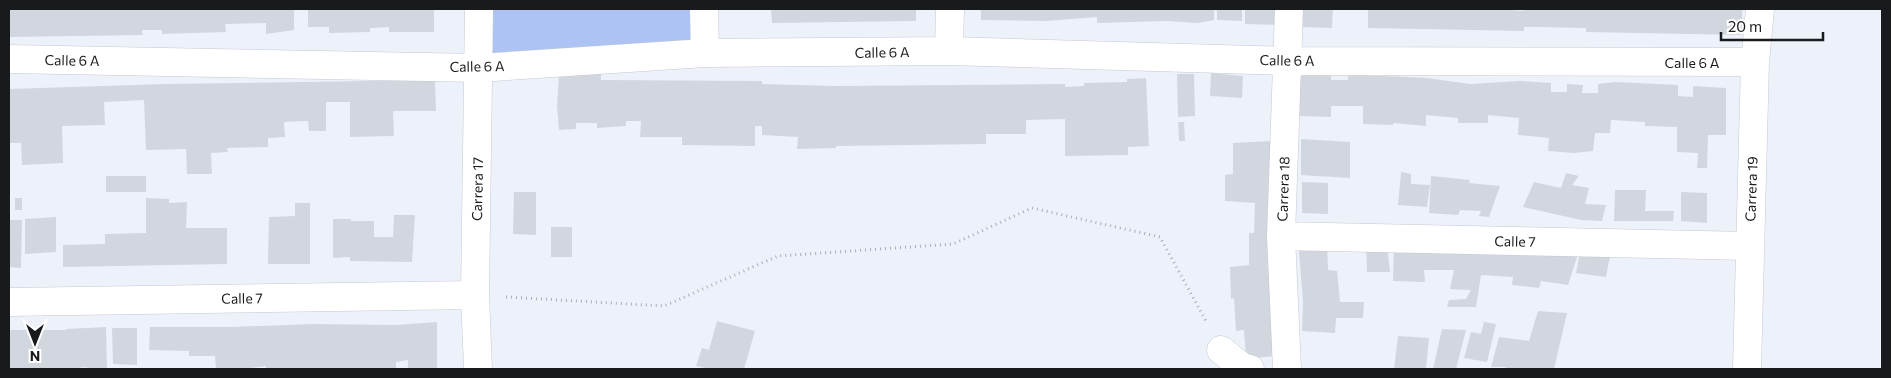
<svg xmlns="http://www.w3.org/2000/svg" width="1891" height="378" font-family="Commissioner,sans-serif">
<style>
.green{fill:#acc3f4}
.building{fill:#d2d6df}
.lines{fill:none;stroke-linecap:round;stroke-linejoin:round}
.street-casing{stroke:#c4c8d1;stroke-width:29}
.path{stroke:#a9adb4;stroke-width:3;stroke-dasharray:1 4;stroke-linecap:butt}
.street{stroke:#fff;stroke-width:28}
.labels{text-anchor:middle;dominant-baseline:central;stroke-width:4;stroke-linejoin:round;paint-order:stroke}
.street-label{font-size:14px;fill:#181a1d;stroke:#fff}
</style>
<rect width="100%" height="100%" fill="#edf2fa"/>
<path class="green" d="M479 9H704L705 53 479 68Z"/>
<path class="building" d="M9 9H294V30L266 34V23L225 24 226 32 162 34V30H142L143 35 9 37Z
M308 9H434V32H389V27L370 28V32L329 33V27H308Z
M771 9H916V21L772 23Z
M981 9H1214V20L1198 23 1167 21 1097 23V17L1046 21 981 20Z
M1217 9H1242V21L1217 20Z
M1245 9H1276V25L1245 24Z
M1301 9H1333L1332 28 1300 27Z
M1368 9H1493L1524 11V9H1742V35L1586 32V28L1539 27H1524V31L1368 28Z
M1211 73 1243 76 1242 98 1210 96Z
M559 74H601V80L762 81V84L836 86 1065 84V87L1084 86V83L1127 82V79L1146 78 1149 146 1128 147V155L1065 156V119L1026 120V134H986V144L836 146V148L797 149 798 137 762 135V126H755V146L682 145V137H640L641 121H626V126L597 128V123H576V129L559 130 557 106Z
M1177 74H1194L1195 116 1178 117Z
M1298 74 1331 75V80H1348V75H1363L1427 78 1470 84 1520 81 1551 83V92H1567V84L1583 85 1582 93H1598V84L1615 82 1678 85V96L1693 97V86L1726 88V135H1708L1707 168H1697L1698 153 1677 152V127L1645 126V122L1611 120 1610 133H1595L1593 151 1574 153 1548 151 1549 138 1518 135 1519 118 1488 115V123H1458V118L1426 115V126L1393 123V125L1363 124V106H1331V117L1298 116Z
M435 80 436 111H393L394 136 350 137V102H326V131H309L308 121 284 122 285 137 268 138V147L227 148 228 152 211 153 212 174H187L186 149 146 150 144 100 104 102 105 125 62 126 63 163 22 165 21 143H9V89L165 84Z
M1178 122H1184L1185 141H1179Z
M1301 139 1350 142V178L1301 175Z
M1271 141 1274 356 1246 359 1244 330 1236 331 1234 298 1231 299 1230 267 1249 265V233H1254L1255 203 1225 201V175L1233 174V143Z
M1401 172 1411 174V184L1430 185 1427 207 1398 205Z
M1566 173 1579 176 1572 185 1589 188 1585 204 1606 205 1602 221 1581 220 1523 207 1534 182 1561 188Z
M106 176H146V192H106Z
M1431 176 1470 180 1469 183 1500 186 1489 217 1479 216 1481 211 1460 210 1458 215 1429 213Z
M1302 182 1328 183V214L1302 213Z
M1615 190H1646L1645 211H1674L1673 221H1614Z
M514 192H536V235L513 234Z
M1681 192 1707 193V223L1681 221Z
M15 198H22V210H15Z
M146 198 169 199V203L187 202 186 228H227V264L63 267V245L105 244V234L146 233Z
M295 203H310V264H268L269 217 295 216Z
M394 215H415L412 262 350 261V257L333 258V219H351V221H374V237H393Z
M56 217V252L25 254V219Z
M9 220H22L21 268 9 267Z
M551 227H572V257H551Z
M1298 240H1327L1328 270 1337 271 1340 302H1364L1363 318H1336L1335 333 1302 331 1303 301Z
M1394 242 1579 251 1568 285 1541 281 1539 288 1512 285 1513 277 1481 275 1476 307H1447L1449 300 1466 299 1471 290 1450 289 1454 270H1424L1425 282 1393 281Z
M1366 243H1387L1390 272H1367Z
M1580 253 1610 256 1606 277 1576 273Z
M1538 311 1567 313 1554 369H1505L1506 367H1491L1499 337 1529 341Z
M717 321 755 331 744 369H709L696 366 702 348 709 350Z
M437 322V369H408V360L396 362V369H266V366L242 369H216L215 356H189V351L149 350 150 327H231L313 324 396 325Z
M1484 322 1496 324 1487 362 1464 358 1471 332 1481 334Z
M106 327 107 369H88L87 367 67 369H9V330H66V329Z
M112 328H137V365L113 364Z
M1442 329 1466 330 1456 369H1433Z
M1398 336 1429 338 1426 369H1394Z"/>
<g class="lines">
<defs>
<path id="street" d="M704 9 705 53
M949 51 950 9
M9 59 479 68 705 53 949 51 1287 61 1755 62
M1281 236 1749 246
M9 302 475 295
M1221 350 1242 367 1250 369
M478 369 475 295 479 9
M1287 369 1281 236 1289 9
M1747 369 1755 62 1760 9"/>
</defs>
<use href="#street" class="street-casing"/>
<path class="path" d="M506 297 664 306 778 256 953 244 1032 208 1160 237 1207 323"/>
<use href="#street" class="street"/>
</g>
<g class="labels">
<g class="street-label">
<text transform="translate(882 52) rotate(-1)">Calle 6 A</text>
<text transform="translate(72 60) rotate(1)">Calle 6 A</text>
<text transform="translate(1287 60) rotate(1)">Calle 6 A</text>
<text x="1692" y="62">Calle 6 A</text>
<text transform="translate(477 66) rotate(-1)">Calle 6 A</text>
<text transform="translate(477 189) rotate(-89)">Carrera 17</text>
<text transform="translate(1283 189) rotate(-88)">Carrera 18</text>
<text transform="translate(1751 189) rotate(-88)">Carrera 19</text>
<text transform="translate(1515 241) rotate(1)">Calle 7</text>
<text transform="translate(242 298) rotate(-1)">Calle 7</text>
</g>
</g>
<rect width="1891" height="378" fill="none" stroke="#181a1d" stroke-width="20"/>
<g transform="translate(35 343) rotate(180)" stroke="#ffffff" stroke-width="4" paint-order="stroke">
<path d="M0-4L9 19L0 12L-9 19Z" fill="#181a1d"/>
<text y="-8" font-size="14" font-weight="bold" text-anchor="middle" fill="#181a1d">N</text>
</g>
<path d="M1721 32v8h102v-8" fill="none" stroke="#181a1d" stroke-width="2.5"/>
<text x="1728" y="32" font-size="15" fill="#181a1d" stroke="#ffffff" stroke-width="4" paint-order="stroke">20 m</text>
</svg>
